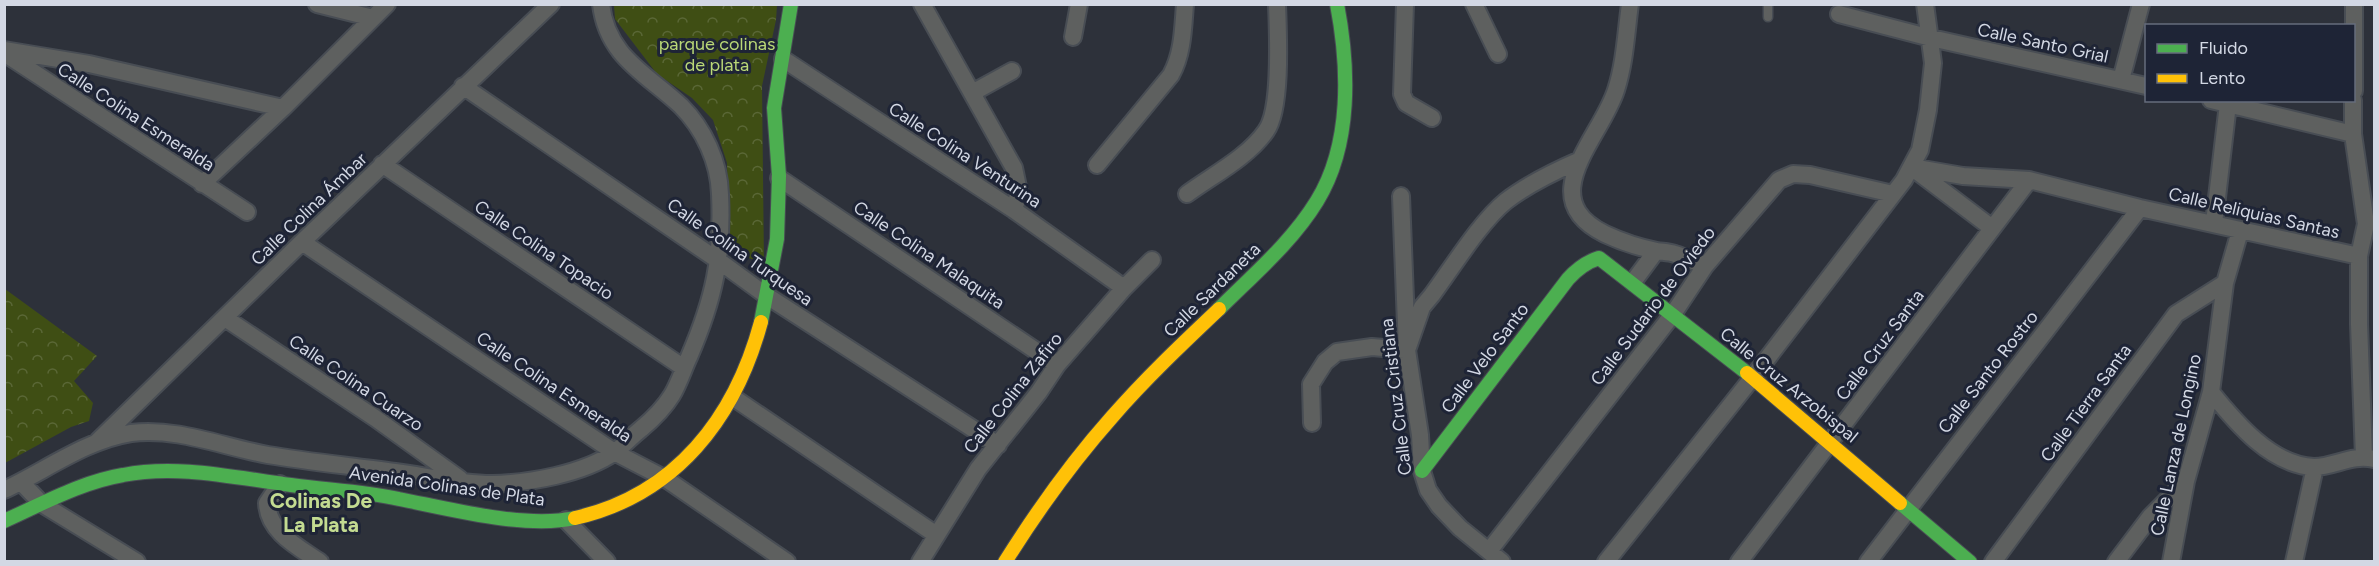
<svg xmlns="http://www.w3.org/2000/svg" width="2379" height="566" font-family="Figtree,sans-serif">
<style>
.park{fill:url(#park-crowns)}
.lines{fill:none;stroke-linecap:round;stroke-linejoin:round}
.lane-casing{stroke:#484d54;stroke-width:11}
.street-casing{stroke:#484d54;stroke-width:20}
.fast-casing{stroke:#484d54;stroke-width:16}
.slow-casing{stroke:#484d54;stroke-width:16}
.lane{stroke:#5e605f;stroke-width:8}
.street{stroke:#5e605f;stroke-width:16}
.fast{stroke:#4caf50;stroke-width:14}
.slow{stroke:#ffc107;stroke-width:14}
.labels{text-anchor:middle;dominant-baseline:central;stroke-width:6;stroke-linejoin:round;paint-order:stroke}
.street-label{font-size:18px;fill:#d3d8e4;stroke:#1e2436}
.park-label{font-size:18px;fill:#bad877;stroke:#1e2436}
.quarter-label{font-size:21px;font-weight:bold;fill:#c3db91;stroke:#1e2436}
</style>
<defs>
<pattern id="park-crowns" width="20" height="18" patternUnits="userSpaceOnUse" patternTransform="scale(1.5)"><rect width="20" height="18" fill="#3f4e14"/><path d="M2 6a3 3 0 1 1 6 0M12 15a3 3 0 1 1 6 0" fill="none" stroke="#5a6736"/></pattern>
</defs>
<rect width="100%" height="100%" fill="#2d313a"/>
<path class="park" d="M614 5H777L776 20 762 86 764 264 729 250 727 163 713 120 692 98 657 74 615 19Z
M5 289 97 356 74 381 93 403 89 421 71 427 5 463Z"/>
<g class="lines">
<defs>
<path id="lane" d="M1768 17V4"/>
<path id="street" d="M317 4 373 18
M922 4 1014 168 1019 192 1014 210
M1405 4 1402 94 1406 103 1432 118
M1474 4 1498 54
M1630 4C1626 33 1625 62 1616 90 1601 138 1532 198 1605 234 1620 241 1641 248 1657 251 1663 252 1669 252 1675 254 1685 257 1695 262 1705 266
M1839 14 1931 38 2146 86
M1073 37 1079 4
M4 50 89 64 283 108
M4 53 247 212
M783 59 1014 210 1124 288
M2121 80 2141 4
M463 86 719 261 767 296 998 445
M2354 91V4
M972 93 1012 71
M2211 100 2353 134
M2353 100V134L2366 224 2359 256V324L2364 457
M382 164 684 368
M1097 165 1171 75C1183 53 1183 29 1185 4
M1911 167 1963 176 2029 180 2140 208 2359 256
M1914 169 1992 228
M779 178 1057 365
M202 184 283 108 387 4
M1187 194C1213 175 1248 157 1266 131 1282 109 1278 33 1277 4
M1401 196 1407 350 1420 435 1422 471 1428 490 1439 506 1460 528 1502 562
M2214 223 2228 104
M302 242 614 452 666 479 787 562
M1633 282 1656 251
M225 318 375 418 460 479
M2211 392C2236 423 2271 465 2314 467 2335 467 2351 454 2374 459
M734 398 935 534
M1312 423 1311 384 1325 362 1337 352 1372 347 1407 350 1422 307 1432 295C1452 268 1481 221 1506 201 1528 184 1553 172 1578 161
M98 441 302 242 551 4
M21 482 42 504 137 562
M280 484 267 503C268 532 298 547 320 562
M4 490C45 471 86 440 131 433 177 427 223 447 268 455 310 462 352 466 395 472 426 476 460 484 492 484 530 483 583 474 615 452 624 445 632 436 641 429 653 419 664 408 672 395 679 383 683 370 689 357 714 299 723 258 720 194 719 162 704 129 681 106 647 74 607 57 601 4
M566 520 607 562
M1489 551 1673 314 1705 266 1779 180 1793 174 1810 175 1893 194
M920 562 978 469 1039 392 1057 365 1124 288 1152 260
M1606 562 1753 377 1904 180 1920 150 1928 110 1933 63 1925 4
M1739 562 2029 180
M1868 562 2140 208
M1993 562 2176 314 2225 283
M2116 562 2150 517 2186 481
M2171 562 2186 481 2211 392 2225 283 2240 231
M2294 562 2315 467"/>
<path id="fast" d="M1219 309C1253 275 1292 242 1317 201 1352 144 1349 67 1337 4
M761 322 777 239 779 176 774 108 791 4
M1422 471 1568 279C1577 269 1586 262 1599 258L1747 373
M1900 503 1970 562
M4 521C42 504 81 482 123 475 178 464 236 478 291 485 327 490 363 491 399 499 450 509 525 529 575 518"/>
<path id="slow" d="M1747 373 1900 503
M575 518C676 495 735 418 761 322
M1005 562C1037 511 1072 462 1112 417 1145 379 1182 344 1219 309"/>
</defs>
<use href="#lane" class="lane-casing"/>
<use href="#street" class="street-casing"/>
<use href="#fast" class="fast-casing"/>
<use href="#slow" class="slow-casing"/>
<use href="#lane" class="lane"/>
<use href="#street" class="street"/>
<use href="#fast" class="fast"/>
<use href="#slow" class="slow"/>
</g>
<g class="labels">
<g class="street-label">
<text transform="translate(2043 43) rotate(12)">Calle Santo Grial</text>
<text transform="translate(136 117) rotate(33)">Calle Colina Esmeralda</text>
<text transform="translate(965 155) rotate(33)">Calle Colina Venturina</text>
<text transform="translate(309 209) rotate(-44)">Calle Colina Ámbar</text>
<text transform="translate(2254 213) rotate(13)">Calle Reliquias Santas</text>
<text transform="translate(544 250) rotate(34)">Calle Colina Topacio</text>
<text transform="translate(740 252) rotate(35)">Calle Colina Turquesa</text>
<text transform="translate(929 255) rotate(34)">Calle Colina Malaquita</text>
<text transform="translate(1212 290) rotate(-44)">Calle Sardaneta</text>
<text transform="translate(1653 306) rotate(-53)">Calle Sudario de Oviedo</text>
<text transform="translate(1880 345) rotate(-53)">Calle Cruz Santa</text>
<text transform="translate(1485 358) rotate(-53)">Calle Velo Santo</text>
<text transform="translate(1988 372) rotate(-52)">Calle Santo Rostro</text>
<text transform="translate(356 383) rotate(34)">Calle Colina Cuarzo</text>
<text transform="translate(1789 385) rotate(39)">Calle Cruz Arzobispal</text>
<text transform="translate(554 387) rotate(34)">Calle Colina Esmeralda</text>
<text transform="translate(1013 393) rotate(-52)">Calle Colina Zafiro</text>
<text transform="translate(1396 397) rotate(-97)">Calle Cruz Cristiana</text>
<text transform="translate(2086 403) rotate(-54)">Calle Tierra Santa</text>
<text transform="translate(2176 445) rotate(-78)">Calle Lanza de Longino</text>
<text transform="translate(447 486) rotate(8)">Avenida Colinas de Plata</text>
</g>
<g class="park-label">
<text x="717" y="44">parque colinas<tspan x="717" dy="21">de plata</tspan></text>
</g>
<g class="quarter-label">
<text x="321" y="500">Colinas De<tspan x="321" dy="24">La Plata</tspan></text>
</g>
</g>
<rect width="2379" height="566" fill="none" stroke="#d3d8e4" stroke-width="12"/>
<rect x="2145" y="24" width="210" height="78" fill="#1e2436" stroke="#666c7c" stroke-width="1.5"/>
<rect x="2157" y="44" width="30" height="9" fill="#4caf50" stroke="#666c7c" stroke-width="1.5"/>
<text x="2199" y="54" font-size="18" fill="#d3d8e4">Fluido</text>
<rect x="2157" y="74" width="30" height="9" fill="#ffc107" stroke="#666c7c" stroke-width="1.5"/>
<text x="2199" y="84" font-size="18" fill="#d3d8e4">Lento</text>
</svg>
